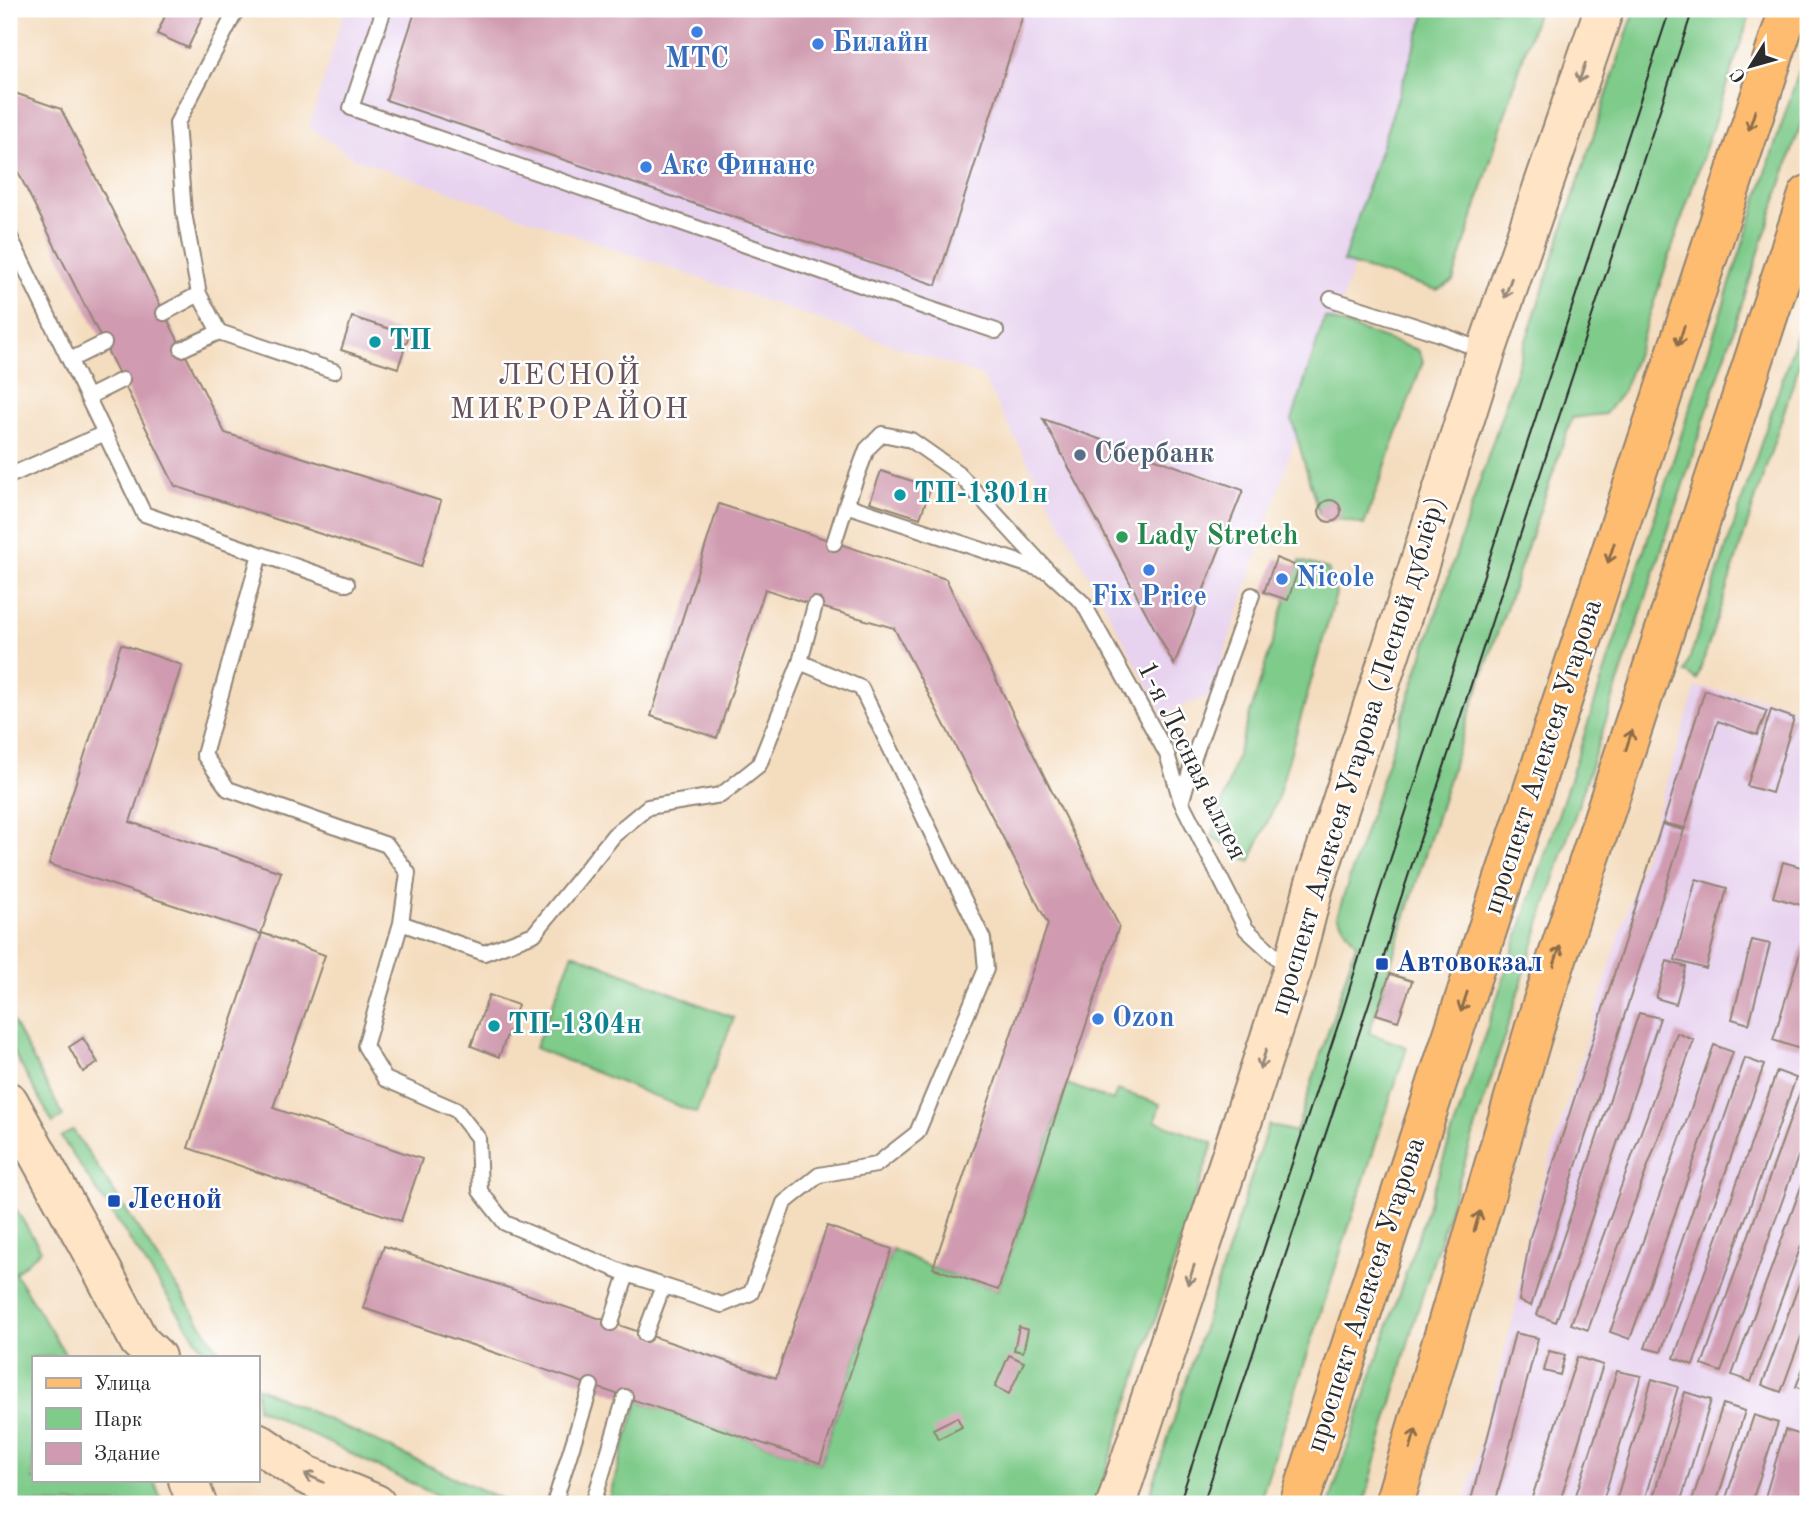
<svg xmlns="http://www.w3.org/2000/svg" width="1817" height="1513" font-family="'Old Standard TT',serif">
<style>
.built{fill:#e7d2ef}
.green{fill:#7ecb8a;stroke:#547b5a;stroke-width:2}
.building{fill:#d09bb0}
.lines{fill:none;stroke-linecap:round;stroke-linejoin:round}
.lane-casing{stroke:#908475;stroke-width:18}
.secondary-casing{stroke:#908475;stroke-width:42}
.primary-casing{stroke:#908475;stroke-width:42}
.lane{stroke:#fff;stroke-width:14}
.secondary{stroke:#ffe4c6;stroke-width:38}
.primary{stroke:#febc70;stroke-width:38}
.tram{stroke:#2b2b2b;stroke-width:2}
.oneway{stroke:#958878}
.oneway2{stroke:#8a6c4a}
.shop-dot{fill:#3f7fe0;stroke:#fff;stroke-width:2.5}
.culture-dot{fill:#0f9aa8;stroke:#fff;stroke-width:2.5}
.service-dot{fill:#5c6f8a;stroke:#fff;stroke-width:2.5}
.leisure-dot{fill:#2e9e5b;stroke:#fff;stroke-width:2.5}
.transit-dot{fill:#1a4fb4;stroke:#fff;stroke-width:2.5}
.labels{text-anchor:middle;dominant-baseline:central;stroke-width:5;stroke-linejoin:round;paint-order:stroke}
.shop-label{font-size:28px;font-weight:bold;fill:#366cbe;stroke:#fff;text-anchor:start}
.culture-label{font-size:28px;font-weight:bold;fill:#0d838f;stroke:#fff;text-anchor:start}
.service-label{font-size:28px;font-weight:bold;fill:#4e5e75;stroke:#fff;text-anchor:start}
.leisure-label{font-size:28px;font-weight:bold;fill:#27864d;stroke:#fff;text-anchor:start}
.street-label{font-size:28px;fill:#2b2b2b;stroke:#fff}
.transit-label{font-size:28px;font-weight:bold;fill:#164399;stroke:#fff;text-anchor:start}
.neighbourhood-label{font-size:30px;letter-spacing:2px;fill:#65525a;stroke:#fff}
</style>
<rect width="100%" height="100%" fill="#fff"/>
<filter id="ink" filterUnits="userSpaceOnUse"><feTurbulence type="fractalNoise" baseFrequency=".0143" numOctaves="2"/><feDisplacementMap in="SourceGraphic" scale="14" xChannelSelector="R" yChannelSelector="G"/><feConvolveMatrix kernelMatrix="1 2 1 2 8 2 1 2 1" color-interpolation-filters="sRGB"/></filter>
<filter id="wash" filterUnits="userSpaceOnUse"><feTurbulence type="fractalNoise" baseFrequency=".00686" numOctaves="4" result="noise"/><feDisplacementMap in="SourceGraphic" scale="28" xChannelSelector="R" yChannelSelector="G"/><feGaussianBlur stdDeviation="1.57" result="paint"/><feColorMatrix in="noise" values="0 0 0 0 0 0 0 0 0 0 0 0 0 0 0 0 0 1.4 0 .05"/><feComposite in="paint" operator="in"/></filter>
<g filter="url(#wash)">
<rect width="100%" height="100%" fill="#f4ddbf"/>
<path class="built" d="M345 9H1440L1291 452 1210 697 1162 712 982 376 353 158 309 127Z
M1696 687 1781 702 1808 717V1504H1465L1516 1306 1527 1234Z"/>
<path class="green" d="M1427 9H1538L1453 281 1437 290 1343 262Z
M1635 9H1752L1638 350 1623 391 1605 414 1572 418 1467 721 1369 1033 1407 1047 1259 1504H1147L1268 1125 1296 1132 1356 944 1337 916Z
M1808 43V102L1559 864 1414 1322 1364 1504H1329L1572 773Z
M1808 302V337L1697 680 1685 672Z
M1325 318 1418 350 1423 361 1364 525 1319 514 1292 420Z
M1300 561 1328 569 1336 594 1277 800 1250 862 1212 836 1288 592Z
M573 953 734 1018 696 1113 535 1048Z
M9 1014 63 1116 53 1123 9 1044Z
M1067 1084 1113 1101 1117 1090 1160 1104 1155 1121 1213 1143 1095 1504H607L638 1401 820 1463 892 1249 933 1268 998 1290Z
M73 1130 223 1357H208L61 1137Z
M9 1198 41 1250 15 1273 67 1357H33V1480H154L163 1504H9Z
M257 1387 512 1504H454L257 1408Z"/>
<g id="blocks">
<path class="building" d="M168 9H206L188 48 157 34Z
M416 9H1025L936 285 386 100Z
M9 91 61 109 225 433 441 501 421 567 175 486 13 162 9 161Z
M352 317 409 335 398 368 341 350Z
M1043 419 1243 490 1174 665Z
M881 471 931 487 920 518 870 502Z
M1319 511a11 11 0 1 1 22 0a11 11 0 1 1-22 0Z
M719 504 946 579 1119 926 998 1290 933 1268 1048 924 894 628 800 601 765 589 717 738 651 716Z
M1276 558 1299 567 1288 600 1264 592Z
M121 644 182 665 130 822 281 872 261 934 49 864Z
M1705 690 1767 711 1757 735 1718 721 1685 828 1663 823Z
M1771 710 1794 718 1772 793 1747 786Z
M1662 824 1684 830 1531 1306 1519 1301 1530 1237Z
M1783 862 1808 869V907L1773 897Z
M1696 879 1727 888 1706 969 1675 960Z
M1808 927V1021L1800 1049 1773 1040Z
M262 933 325 955 273 1108 422 1159 401 1221 188 1148Z
M1752 940 1770 944 1749 1024 1732 1019Z
M1667 961 1686 967 1676 1004 1656 998Z
M1390 974 1412 981 1398 1021 1376 1014Z
M489 995 518 1005 499 1057 471 1046Z
M1639 1013 1660 1018 1556 1322 1537 1315Z
M1677 1033 1694 1040 1588 1330 1571 1324Z
M83 1038 98 1063 83 1072 69 1047Z
M1714 1045 1733 1052 1630 1339 1610 1332Z
M1745 1058 1764 1065 1661 1352 1645 1348Z
M1777 1071 1796 1078 1693 1365 1674 1358Z
M1805 1078 1808 1080V1129L1721 1372 1702 1365Z
M1808 1168V1227L1751 1382 1732 1375Z
M827 1226 892 1249 820 1463 363 1308 384 1246 776 1378Z
M1808 1260V1318L1781 1392 1762 1385Z
M1019 1327 1028 1330 1023 1352 1014 1350Z
M1515 1333 1538 1338 1495 1504H1470Z
M1549 1351 1565 1355 1560 1375 1544 1371Z
M1009 1355 1024 1362 1009 1394 995 1387Z
M1808 1355V1391L1796 1387Z
M1577 1357 1603 1365 1559 1504H1530Z
M1617 1371 1641 1376 1602 1504H1573Z
M1652 1379 1678 1387 1643 1504H1615Z
M1685 1392 1711 1400 1680 1504H1651Z
M1723 1404 1745 1411 1716 1504H1691Z
M1754 1415 1778 1423 1751 1504H1724Z
M957 1417 962 1427 938 1439 933 1429Z
M1785 1430 1808 1437 1807 1448 1808 1447V1504H1763Z"/>
</g>
</g>
<g filter="url(#ink)">
<use href="#blocks" fill-opacity="0" stroke="#908475" stroke-width="2"/>
<g class="lines">
<defs>
<path id="lane" d="M237 9 177 123 184 213 199 294 219 332 334 371
M384 9 351 108 930 309 996 331
M9 235 144 514 347 584
M1331 299 1437 333 1486 352
M164 313 199 294
M182 349 219 332
M70 360 104 343
M88 397 122 380
M9 476 105 433
M846 505 867 449 882 434 911 440 958 473 1048 571
M834 543 846 505 1049 572 1083 603 1167 754 1181 801 1246 929 1288 968
M260 554 204 755 228 789 387 845 408 873 401 923 365 1046 385 1079 456 1110 478 1138 480 1191 505 1223 627 1274 722 1305 751 1293 784 1203 819 1175 876 1165 917 1133 986 969 983 939 861 688 800 662
M1182 800 1194 757 1252 595
M401 923 484 953 534 934 614 835 648 807 721 795 759 765 800 662 815 605
M611 1323 627 1274
M645 1334 663 1286
M554 1504 591 1386
M593 1504 625 1397"/>
<path id="secondary" d="M9 1102 103 1272 139 1341 156 1357
M257 1442 306 1475 376 1504
M188 1480 197 1504
M1116 1504 1292 971 1314 886 1417 571 1486 352 1604 9"/>
<path id="primary" d="M1299 1504 1789 9
M1394 1504 1539 1013 1808 195"/>
</defs>
<use href="#lane" class="lane-casing"/>
<use href="#secondary" class="secondary-casing"/>
<use href="#primary" class="primary-casing"/>
<use href="#lane" class="lane"/>
<use href="#secondary" class="secondary"/>
<use href="#primary" class="primary"/>
<path class="tram" d="M1179 1504 1342 1013 1375 906 1670 9
M1203 1504 1382 964 1396 913 1693 9"/>
</g>
<defs><path id="oneway-shaft" d="M-6 0H5M1.5-3L5.5 0L1.5 3" fill="none" stroke-width="1.6" stroke-linecap="round" stroke-linejoin="round" transform="scale(1.75)"/></defs>
<g class="oneway">
<use href="#oneway-shaft" transform="translate(1582 73) rotate(109)"/>
<use href="#oneway-shaft" transform="translate(1508 288) rotate(109)"/>
<use href="#oneway-shaft" transform="translate(1263 1059) rotate(108)"/>
<use href="#oneway-shaft" transform="translate(1191 1275) rotate(108)"/>
<use href="#oneway-shaft" transform="translate(314 1478) rotate(-156)"/>
</g>
<g class="oneway2">
<use href="#oneway-shaft" transform="translate(1752 120) rotate(108)"/>
<use href="#oneway-shaft" transform="translate(1681 336) rotate(108)"/>
<use href="#oneway-shaft" transform="translate(1611 553) rotate(108)"/>
<use href="#oneway-shaft" transform="translate(1629 740) rotate(-72)"/>
<use href="#oneway-shaft" transform="translate(1557 956) rotate(-72)"/>
<use href="#oneway-shaft" transform="translate(1464 1002) rotate(108)"/>
<use href="#oneway-shaft" transform="translate(1477 1221) rotate(-74)"/>
<use href="#oneway-shaft" transform="translate(1413 1439) rotate(-74)"/>
</g>
</g>
<g class="shop-dot">
<circle cx="697" cy="32" r="7"/>
<circle cx="818" cy="44" r="7"/>
<circle cx="646" cy="167" r="7"/>
<circle cx="1149" cy="570" r="7"/>
<circle cx="1282" cy="579" r="7"/>
<circle cx="1098" cy="1019" r="7"/>
</g>
<g class="culture-dot">
<circle cx="375" cy="342" r="7"/>
<circle cx="900" cy="495" r="7"/>
<circle cx="494" cy="1026" r="7"/>
</g>
<circle class="service-dot" cx="1080" cy="455" r="7"/>
<circle class="leisure-dot" cx="1122" cy="537" r="7"/>
<g class="transit-dot">
<rect x="1375" y="957" width="14" height="14" rx="3.5"/>
<rect x="107" y="1194" width="14" height="14" rx="3.5"/>
</g>
<g class="labels">
<g class="shop-label">
<text x="832" y="44">Билайн</text>
<text x="697" y="60" text-anchor="middle">МТС</text>
<text x="660" y="167">Акс Финанс</text>
<text x="1296" y="579">Nicole</text>
<text x="1149" y="598" text-anchor="middle">Fix Price</text>
<text x="1112" y="1019">Ozon</text>
</g>
<g class="culture-label">
<text x="389" y="342">ТП</text>
<text x="914" y="495">ТП-1301н</text>
<text x="508" y="1026">ТП-1304н</text>
</g>
<g class="service-label">
<text x="1094" y="455">Сбербанк</text>
</g>
<g class="leisure-label">
<text x="1136" y="537">Lady Stretch</text>
</g>
<g class="street-label">
<text transform="translate(1359 756) rotate(-73)">проспект Алексея Угарова (Лесной дублёр)</text>
<text transform="translate(1544 757) rotate(-72)">проспект Алексея Угарова</text>
<text transform="translate(1191 761) rotate(64)">1-я Лесная аллея</text>
<text transform="translate(1367 1295) rotate(-72)">проспект Алексея Угарова</text>
</g>
<g class="transit-label">
<text x="1396" y="964">Автовокзал</text>
<text x="128" y="1201">Лесной</text>
</g>
<g class="neighbourhood-label">
<text x="570" y="376">ЛЕСНОЙ<tspan x="570" dy="34">МИКРОРАЙОН</tspan></text>
</g>
</g>
<rect width="1817" height="1513" fill="none" stroke="#fff" stroke-width="35"/>
<rect x="32" y="1356" width="228" height="126" fill="#ffffff" stroke="#aaaaaa" stroke-width="2"/>
<rect x="46" y="1378" width="35" height="10" fill="#febc70" stroke="#aaaaaa" stroke-width="2"/>
<text x="94" y="1390" font-size="21" fill="#2b2b2b">Улица</text>
<rect x="46" y="1408" width="35" height="21" fill="#7ecb8a" stroke="#aaaaaa" stroke-width="2"/>
<text x="94" y="1426" font-size="21" fill="#2b2b2b">Парк</text>
<rect x="46" y="1443" width="35" height="21" fill="#d09bb0" stroke="#aaaaaa" stroke-width="2"/>
<text x="94" y="1460" font-size="21" fill="#2b2b2b">Здание</text>
<g transform="translate(1751 66) rotate(233)" stroke="#ffffff" stroke-width="5" paint-order="stroke">
<path d="M0-5L12 26L0 18L-12 26Z" fill="#2b2b2b"/>
<text y="-10" font-size="19" font-weight="bold" text-anchor="middle" fill="#2b2b2b">С</text>
</g>
</svg>
